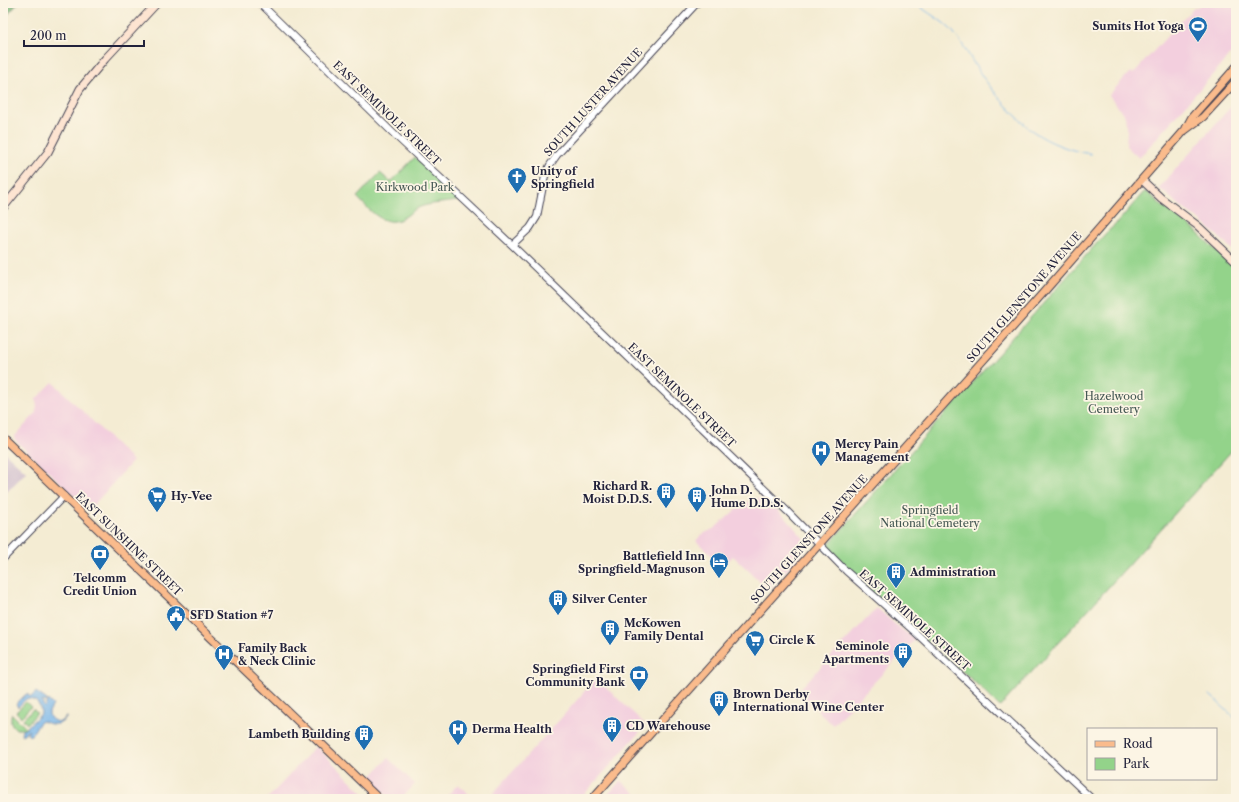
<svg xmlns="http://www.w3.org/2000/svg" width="1239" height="802" font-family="'Libre Caslon Text',serif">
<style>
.built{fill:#f3cfde}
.industrial{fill:#cfbdce}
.green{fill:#93d38a;stroke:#5a7a62}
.forest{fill:#76b576;stroke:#4c6c58}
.water{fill:#77b5ea;stroke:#4c6c92}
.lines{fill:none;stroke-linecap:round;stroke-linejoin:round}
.stream{stroke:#77b5ea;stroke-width:1}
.tertiary-casing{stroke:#424052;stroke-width:8}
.secondary-casing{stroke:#424052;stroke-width:9}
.primary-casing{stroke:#424052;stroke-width:9}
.tertiary{stroke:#fff;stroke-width:6}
.secondary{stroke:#fde4d1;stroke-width:7}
.primary{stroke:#fabb8c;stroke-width:7}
.labels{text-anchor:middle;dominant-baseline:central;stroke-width:3.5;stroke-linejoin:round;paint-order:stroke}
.poi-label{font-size:11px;font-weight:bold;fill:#22223b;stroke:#fcf5e5;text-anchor:start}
.street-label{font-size:11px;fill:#22223b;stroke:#fcf5e5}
.park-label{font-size:11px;fill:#445753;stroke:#fcf5e5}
</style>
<rect width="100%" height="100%" fill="#fcf5e5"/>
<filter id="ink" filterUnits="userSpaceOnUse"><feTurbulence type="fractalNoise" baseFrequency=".025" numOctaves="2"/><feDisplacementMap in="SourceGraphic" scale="8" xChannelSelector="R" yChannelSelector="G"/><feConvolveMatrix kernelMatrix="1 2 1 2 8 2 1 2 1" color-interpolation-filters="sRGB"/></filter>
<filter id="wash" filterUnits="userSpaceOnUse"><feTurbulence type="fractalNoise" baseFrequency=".012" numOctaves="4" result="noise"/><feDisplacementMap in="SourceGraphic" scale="16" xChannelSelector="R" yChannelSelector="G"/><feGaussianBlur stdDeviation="0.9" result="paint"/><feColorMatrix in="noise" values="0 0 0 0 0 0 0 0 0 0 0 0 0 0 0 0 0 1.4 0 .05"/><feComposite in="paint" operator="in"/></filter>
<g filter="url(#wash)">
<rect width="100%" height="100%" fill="#f4ecd3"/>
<path class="built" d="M1206 3H1236V48L1139 158 1126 146 1127 131 1125 116 1109 95 1130 72 1133 74 1170 33 1194 8Z
M1236 101V253L1200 220 1184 209 1159 188Z
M53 382 133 461 89 510 16 441 14 438 16 435 35 414 37 407 36 399Z
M765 497 785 517 806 541 807 548 769 590 733 556 723 566 696 541 701 535 715 528 740 506 749 501Z
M877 608 898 627 907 633 915 640 833 725 797 692Z
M596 678 646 725 607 769 580 799H488L563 716Z
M316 746 369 799H265L270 796Z
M388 758 415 784 401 799H391L369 779Z
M620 781 625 784 642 799H604Z
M458 784 474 799H444Z"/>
<path class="industrial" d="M3 451 26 472 3 496Z"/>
<path class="green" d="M415 157 458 199 457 201C445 203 431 203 420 207 412 210 408 216 401 219 383 228 368 208 357 197L380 173 391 182Z
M1144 192H1147L1162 206 1187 223 1236 269V446L1000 707 980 687 873 592 827 549V546L1106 233 1116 224Z
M26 702 31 707 21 717 16 712Z
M33 709 37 713 27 724 23 719Z
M12 714 26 728 25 729H16L14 727 11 723V715Z"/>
<path class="forest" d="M5 3H18L3 20V5Z"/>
<path class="water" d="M36 692 47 700 45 702 42 701 44 707 46 705V703L48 700 53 705 49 712C49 719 53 721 60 722L63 720 66 717H67C59 727 53 725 41 721L30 736 27 734 29 730 22 735 21 734 22 730 25 729 41 714C41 704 36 699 26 699L18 707 16 704 25 695 27 694 31 697Z"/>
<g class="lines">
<path class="stream" d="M915 3C927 13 943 20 954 33 965 46 972 62 982 76 995 94 1017 119 1034 132 1050 143 1071 151 1091 154
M1210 695 1236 719"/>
</g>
</g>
<g filter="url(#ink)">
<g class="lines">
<defs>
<path id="tertiary" d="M260 3 399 139 512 245 787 511 846 571 916 633 1092 799
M512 245 530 228 537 217 545 176 550 165 557 155 697 3
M3 559 64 496"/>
<path id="secondary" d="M1142 180 1161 198 1198 226 1236 262
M3 208 48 152 80 89 105 59 157 3"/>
<path id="primary" d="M1186 128 1192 117 1236 67
M3 438 379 799
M592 799 1043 293 1184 131 1203 117 1236 81"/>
</defs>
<use href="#tertiary" class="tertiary-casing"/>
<use href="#secondary" class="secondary-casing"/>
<use href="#primary" class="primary-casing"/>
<use href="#tertiary" class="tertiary"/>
<use href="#secondary" class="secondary"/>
<use href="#primary" class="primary"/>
</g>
</g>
<defs>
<symbol id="stadium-pin" viewBox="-11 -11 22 30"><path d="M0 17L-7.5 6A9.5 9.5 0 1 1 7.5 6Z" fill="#1f6fb2" stroke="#fcf5e5"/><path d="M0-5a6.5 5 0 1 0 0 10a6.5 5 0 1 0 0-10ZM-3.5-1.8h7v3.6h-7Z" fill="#fff"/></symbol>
<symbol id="church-pin" viewBox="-11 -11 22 30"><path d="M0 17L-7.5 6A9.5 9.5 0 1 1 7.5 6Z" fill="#1f6fb2" stroke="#fcf5e5"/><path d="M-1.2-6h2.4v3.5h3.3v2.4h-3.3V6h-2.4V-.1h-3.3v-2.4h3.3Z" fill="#fff"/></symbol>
<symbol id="hospital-pin" viewBox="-11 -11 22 30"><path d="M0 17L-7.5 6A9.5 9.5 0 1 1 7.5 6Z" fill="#1f6fb2" stroke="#fcf5e5"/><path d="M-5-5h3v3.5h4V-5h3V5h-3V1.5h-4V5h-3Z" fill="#fff"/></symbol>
<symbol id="building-pin" viewBox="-11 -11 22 30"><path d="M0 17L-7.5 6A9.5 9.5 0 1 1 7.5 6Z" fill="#1f6fb2" stroke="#fcf5e5"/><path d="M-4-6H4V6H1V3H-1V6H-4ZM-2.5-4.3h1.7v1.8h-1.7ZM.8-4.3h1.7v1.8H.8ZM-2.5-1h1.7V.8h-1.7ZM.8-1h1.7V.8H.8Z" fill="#fff"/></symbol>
<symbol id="supermarket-pin" viewBox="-11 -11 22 30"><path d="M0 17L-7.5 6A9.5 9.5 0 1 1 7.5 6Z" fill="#1f6fb2" stroke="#fcf5e5"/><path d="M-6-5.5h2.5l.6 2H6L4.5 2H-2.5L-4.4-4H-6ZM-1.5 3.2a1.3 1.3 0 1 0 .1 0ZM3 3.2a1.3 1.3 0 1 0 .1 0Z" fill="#fff"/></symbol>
<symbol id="bank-pin" viewBox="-11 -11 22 30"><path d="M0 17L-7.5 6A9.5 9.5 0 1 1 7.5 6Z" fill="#1f6fb2" stroke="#fcf5e5"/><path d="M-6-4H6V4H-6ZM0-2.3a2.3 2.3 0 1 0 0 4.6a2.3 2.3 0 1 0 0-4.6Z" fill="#fff"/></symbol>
<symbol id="hotel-pin" viewBox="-11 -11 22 30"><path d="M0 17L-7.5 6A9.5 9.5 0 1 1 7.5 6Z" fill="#1f6fb2" stroke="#fcf5e5"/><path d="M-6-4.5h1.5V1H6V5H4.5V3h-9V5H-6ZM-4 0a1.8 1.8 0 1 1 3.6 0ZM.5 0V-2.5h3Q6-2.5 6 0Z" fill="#fff"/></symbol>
<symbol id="civic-pin" viewBox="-11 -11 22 30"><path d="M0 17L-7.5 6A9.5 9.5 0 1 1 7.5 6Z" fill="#1f6fb2" stroke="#fcf5e5"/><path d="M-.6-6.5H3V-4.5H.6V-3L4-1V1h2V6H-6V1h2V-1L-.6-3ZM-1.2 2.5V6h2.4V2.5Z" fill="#fff"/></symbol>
</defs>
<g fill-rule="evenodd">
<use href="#stadium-pin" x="1187" y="15" width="22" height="30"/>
<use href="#church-pin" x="506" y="166" width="22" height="30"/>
<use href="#hospital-pin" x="810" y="439" width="22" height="30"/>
<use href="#building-pin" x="655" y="481" width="22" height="30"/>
<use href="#supermarket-pin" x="146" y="485" width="22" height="30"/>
<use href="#building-pin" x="686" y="485" width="22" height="30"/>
<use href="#bank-pin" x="89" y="543" width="22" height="30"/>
<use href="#hotel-pin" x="708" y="551" width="22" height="30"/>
<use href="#building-pin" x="885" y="561" width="22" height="30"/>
<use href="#building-pin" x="547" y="588" width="22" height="30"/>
<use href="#civic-pin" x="165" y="604" width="22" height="30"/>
<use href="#building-pin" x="599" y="618" width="22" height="30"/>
<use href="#supermarket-pin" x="744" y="629" width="22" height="30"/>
<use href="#building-pin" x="892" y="641" width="22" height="30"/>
<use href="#hospital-pin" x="213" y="643" width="22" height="30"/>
<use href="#bank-pin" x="628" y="664" width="22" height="30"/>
<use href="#building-pin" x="708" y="689" width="22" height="30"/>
<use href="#building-pin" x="601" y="715" width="22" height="30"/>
<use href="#hospital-pin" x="447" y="718" width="22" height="30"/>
<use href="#building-pin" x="353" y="723" width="22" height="30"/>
</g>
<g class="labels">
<g class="poi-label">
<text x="1184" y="26" text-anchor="end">Sumits Hot Yoga</text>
<text x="531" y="171">Unity of<tspan x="531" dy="13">Springfield</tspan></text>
<text x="835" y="444">Mercy Pain<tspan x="835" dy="13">Management</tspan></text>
<text x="652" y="486" text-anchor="end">Richard R.<tspan x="652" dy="13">Moist D.D.S.</tspan></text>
<text x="711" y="490">John D.<tspan x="711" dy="13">Hume D.D.S.</tspan></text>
<text x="171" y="496">Hy-Vee</text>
<text x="705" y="556" text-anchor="end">Battlefield Inn<tspan x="705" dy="13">Springfield-Magnuson</tspan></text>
<text x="910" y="572">Administration</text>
<text x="100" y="578" text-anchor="middle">Telcomm<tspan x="100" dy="13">Credit Union</tspan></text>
<text x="572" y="599">Silver Center</text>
<text x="190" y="615">SFD Station #7</text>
<text x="624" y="623">McKowen<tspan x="624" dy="13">Family Dental</tspan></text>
<text x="769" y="640">Circle K</text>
<text x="889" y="646" text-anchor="end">Seminole<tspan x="889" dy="13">Apartments</tspan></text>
<text x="238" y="648">Family Back<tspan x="238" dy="13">&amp; Neck Clinic</tspan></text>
<text x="625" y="669" text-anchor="end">Springfield First<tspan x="625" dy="13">Community Bank</tspan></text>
<text x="733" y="694">Brown Derby<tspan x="733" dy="13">International Wine Center</tspan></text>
<text x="626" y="726">CD Warehouse</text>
<text x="472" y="729">Derma Health</text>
<text x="350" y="734" text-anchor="end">Lambeth Building</text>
</g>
<g class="street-label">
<text transform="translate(593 102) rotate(-48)">SOUTH LUSTER AVENUE</text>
<text transform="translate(387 113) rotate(44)">EAST SEMINOLE STREET</text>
<text transform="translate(1024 297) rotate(-49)">SOUTH GLENSTONE AVENUE</text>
<text transform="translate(682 395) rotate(44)">EAST SEMINOLE STREET</text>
<text transform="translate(809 539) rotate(-48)">SOUTH GLENSTONE AVENUE</text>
<text transform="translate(129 544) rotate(44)">EAST SUNSHINE STREET</text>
<text transform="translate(915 620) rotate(42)">EAST SEMINOLE STREET</text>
</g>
<g class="park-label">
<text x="415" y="187">Kirkwood Park</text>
<text x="1114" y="396">Hazelwood<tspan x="1114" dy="13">Cemetery</tspan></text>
<text x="930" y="510">Springfield<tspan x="930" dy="13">National Cemetery</tspan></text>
</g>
</g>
<rect width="1239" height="802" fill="none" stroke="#fcf5e5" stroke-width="16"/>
<rect x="1087" y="728" width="130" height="52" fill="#fcf5e5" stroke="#a5a1a1"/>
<rect x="1095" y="741" width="20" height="6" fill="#fabb8c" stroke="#a5a1a1"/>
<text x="1123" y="748" font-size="12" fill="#22223b">Road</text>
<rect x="1095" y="758" width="20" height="12" fill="#93d38a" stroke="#a5a1a1"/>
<text x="1123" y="768" font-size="12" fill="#22223b">Park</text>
<path d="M24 40v6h120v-6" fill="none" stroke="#22223b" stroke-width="2"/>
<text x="30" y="40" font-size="12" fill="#22223b" stroke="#fcf5e5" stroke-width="3" paint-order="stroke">200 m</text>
</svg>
